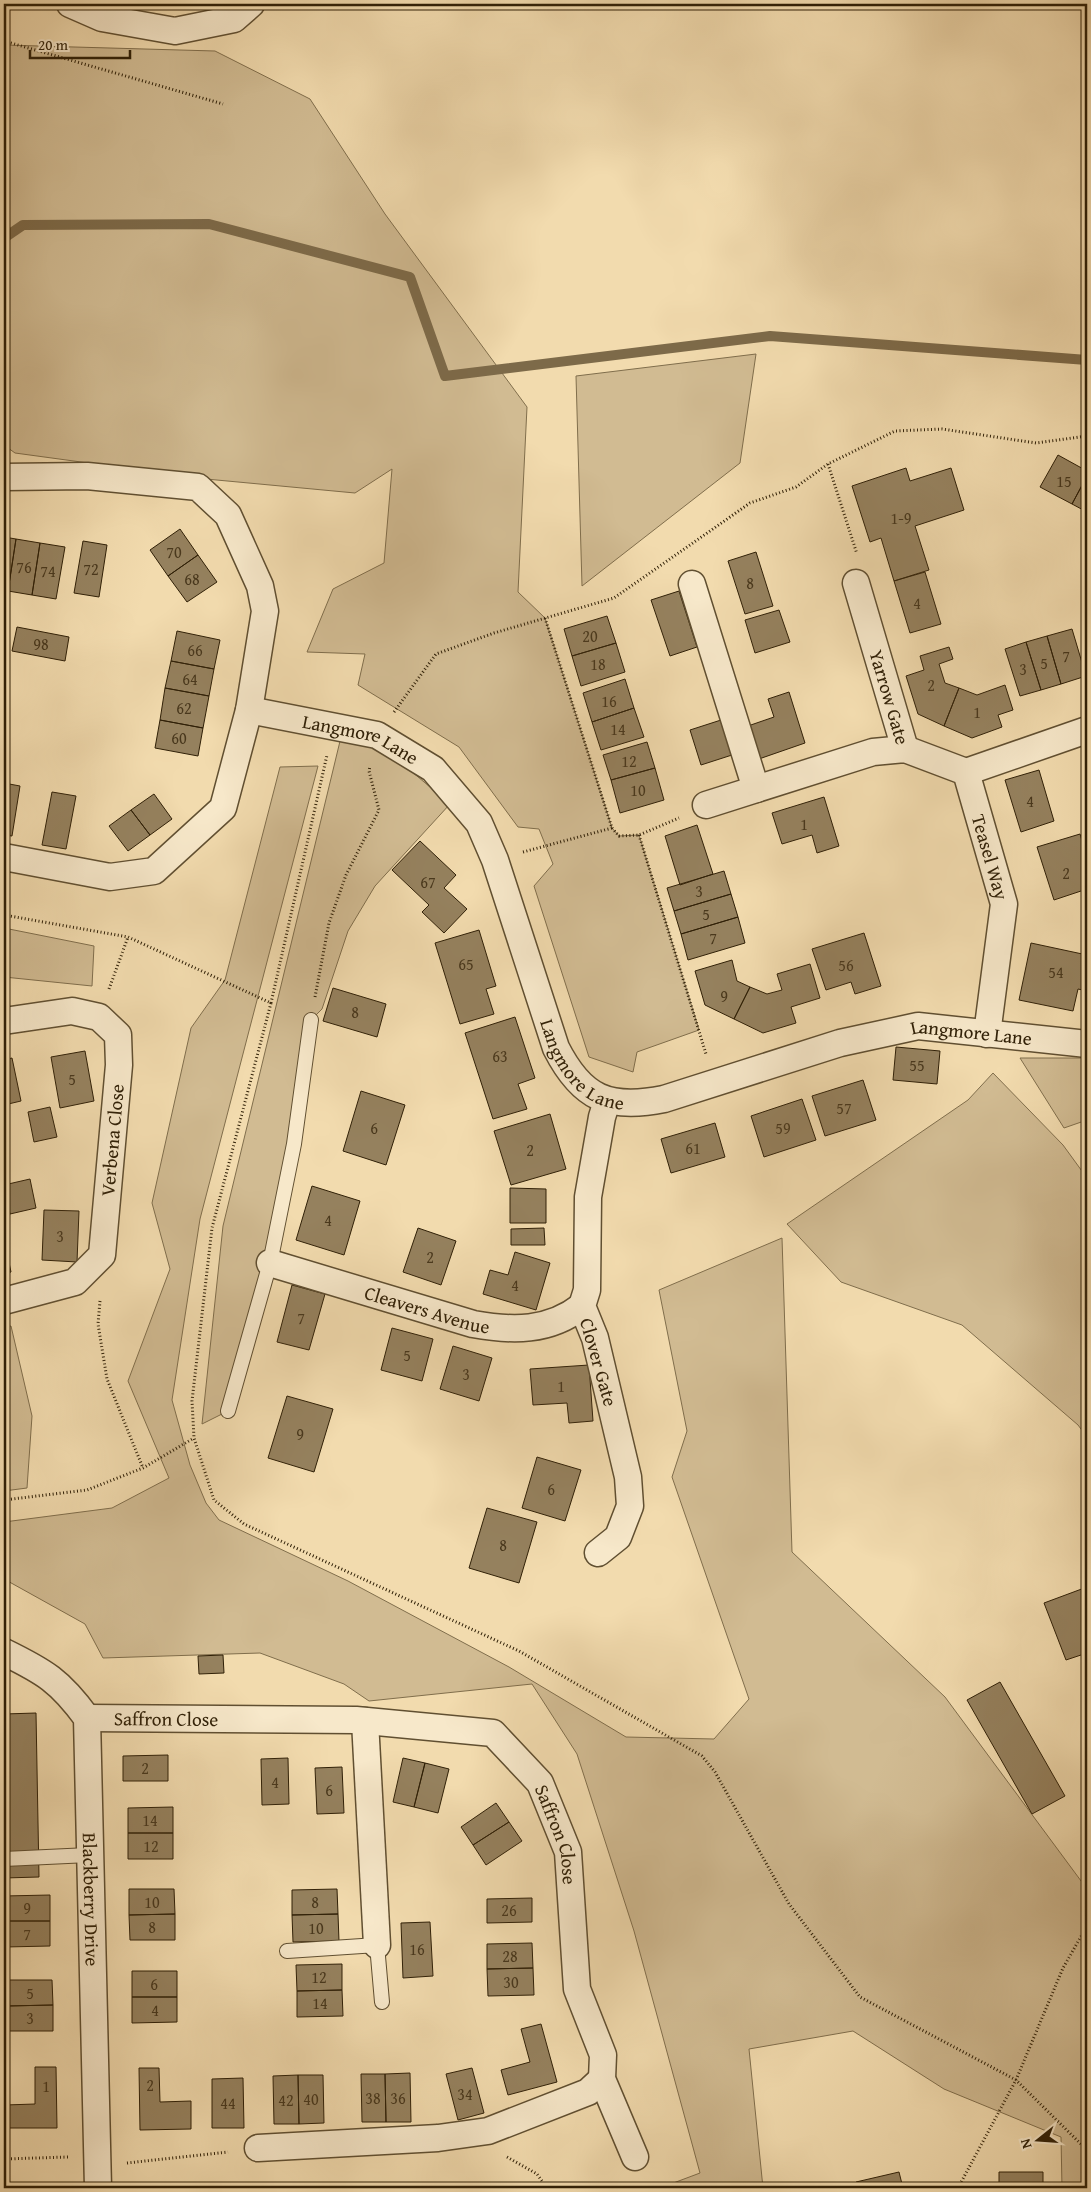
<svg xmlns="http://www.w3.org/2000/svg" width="1091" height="2192" font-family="'Gentium Book Plus',serif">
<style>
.green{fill:#d1bb92;stroke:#806e4c}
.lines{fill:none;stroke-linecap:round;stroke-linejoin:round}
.stream{stroke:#7d6a49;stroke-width:10}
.building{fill:#95815e;stroke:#302007}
.lane-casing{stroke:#604f31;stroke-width:16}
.street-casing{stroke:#604f31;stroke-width:29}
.path{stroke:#302007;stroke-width:3;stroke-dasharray:1 2.5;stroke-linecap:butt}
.lane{stroke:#f7e8ca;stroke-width:14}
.street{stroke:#f7e8ca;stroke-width:26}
.labels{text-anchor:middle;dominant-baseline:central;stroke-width:4.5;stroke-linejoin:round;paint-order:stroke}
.number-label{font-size:16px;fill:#49381d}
.street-label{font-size:19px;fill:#302007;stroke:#f7e8ca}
</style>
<rect width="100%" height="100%" fill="#f2dbae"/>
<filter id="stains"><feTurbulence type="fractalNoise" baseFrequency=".004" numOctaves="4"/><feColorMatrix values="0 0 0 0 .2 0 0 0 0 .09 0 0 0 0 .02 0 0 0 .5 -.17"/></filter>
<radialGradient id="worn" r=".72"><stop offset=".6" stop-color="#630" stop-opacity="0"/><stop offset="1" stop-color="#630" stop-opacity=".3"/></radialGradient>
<path class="green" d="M4 45 215 51 310 99 385 214 527 407 518 592 545 618 612 828 619 836 639 835 699 1030 637 1052 633 1072 589 1057 534 886 553 864 539 829 518 827 459 747 358 685 365 654 307 652 333 589 384 563 392 469 355 493 206 479 15 453 4 445Z
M756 354 740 463 582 586 576 376Z
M341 737 391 754 450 804 375 886 348 931 322 1009 311 1020 270 1263 228 1411 202 1424 223 1226Z
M318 766 200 1219 172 1400 190 1465 206 1503 219 1520 348 1581 509 1667 626 1737 714 1739 749 1699 672 1477 687 1431 659 1290 782 1238 792 1552 945 1697 1087 1889V2188H1062L1061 2137 944 2089 853 2031 749 2049 763 2188H660L700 2173 634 1931 577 1754 532 1684 369 1701 344 1684 260 1653 103 1658 85 1624 4 1579V1522L112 1508 169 1478 128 1381 170 1269 152 1203 191 1028 225 980 280 767Z
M4 928 94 946 92 986 4 977Z
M1020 1058H1087V1120L1064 1128Z
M993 1073 1063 1145 1087 1178V1437L1078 1425 962 1325 841 1282 787 1224 968 1100Z
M11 1326 32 1416 27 1488 4 1491V1327Z"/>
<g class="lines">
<path class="stream" d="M4 238 23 225 209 224 410 277 445 376 770 336 1087 360"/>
</g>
<path class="building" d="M1058 455 1087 471V476L1072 504 1040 487Z
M906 468 910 481 951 468 964 510 915 526 929 570 894 581 881 538 870 542 852 486Z
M1087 476V512L1072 504Z
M180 529 198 555 168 576 150 550Z
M4 537 16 539 8 591 4 590Z
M16 539 40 543 32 595 8 591Z
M83 541 107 545 99 597 74 593Z
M40 543 65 547 56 599 32 595Z
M756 552 773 606 745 614 728 561Z
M198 555 217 582 187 602 168 576Z
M925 572 941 624 910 633 894 581Z
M679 591 697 647 670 656 651 600Z
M779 610 790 642 755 653 745 620Z
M607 616 616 643 572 656 564 629Z
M17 627 69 637 65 661 12 651Z
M1072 629 1086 676 1061 684 1047 636Z
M177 631 220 640 214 669 171 661Z
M1047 636 1061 684 1041 690 1026 642Z
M1026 642 1041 690 1020 696 1005 649Z
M616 643 625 672 581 686 572 656Z
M949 647 953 659 939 664 945 683 959 688 944 726 918 714 906 676 924 670 920 656Z
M171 661 214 669 209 696 165 688Z
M625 679 634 708 592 722 583 693Z
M1005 685 1013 710 998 715 1002 727 972 738 944 726 959 688 977 695Z
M165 688 209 696 203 728 160 720Z
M789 692 805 743 756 760 745 727 774 717 768 699Z
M634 708 644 737 601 750 592 722Z
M160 720 203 728 198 756 155 748Z
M721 720 732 755 701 765 690 730Z
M647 742 655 768 611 780 603 755Z
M655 768 664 800 620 813 611 780Z
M1039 770 1054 821 1021 832 1005 780Z
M4 783 20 786 12 836 4 835Z
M52 792 76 796 66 849 42 845Z
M154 794 172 819 150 835 131 810Z
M824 797 839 846 817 853 812 835 782 844 772 813Z
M131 810 150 835 128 851 109 826Z
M697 825 713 874 680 885 665 836Z
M1080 834 1087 857V889L1054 900 1037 847Z
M420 841 456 875 444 888 467 909 444 933 422 912 429 905 392 870Z
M724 871 731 894 674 911 667 888Z
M731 894 738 917 681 934 674 911Z
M738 917 745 943 688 960 681 934Z
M479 930 496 986 486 989 494 1014 460 1024 435 943Z
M864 933 881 986 855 994 851 982 826 990 812 949Z
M1031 943 1087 955V991L1078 989 1073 1011 1019 1000Z
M732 960 737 981 750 987 734 1019 705 1005 695 971Z
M810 964 820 998 791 1007 796 1023 763 1033 734 1019 750 987 767 994 782 990 777 974Z
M333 988 386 1004 377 1037 323 1021Z
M515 1017 535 1078 518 1084 527 1109 493 1119 465 1033Z
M896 1047 940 1051 937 1084 893 1080Z
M85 1051 94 1101 60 1108 51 1057Z
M12 1058 21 1101 4 1105V1060Z
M863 1080 876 1120 825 1136 812 1096Z
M361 1091 405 1105 386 1165 343 1151Z
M802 1099 816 1140 764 1157 751 1116Z
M50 1107 57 1137 34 1142 28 1112Z
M550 1114 566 1169 511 1185 494 1131Z
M715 1123 725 1157 671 1173 661 1139Z
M30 1179 36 1208 10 1214 4 1185Z
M312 1186 360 1201 344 1255 296 1240Z
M510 1188 546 1189V1223H510Z
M44 1210 79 1211 77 1262 42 1260Z
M418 1228 456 1241 441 1285 403 1272Z
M544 1228 545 1245H511V1229Z
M4 1239 11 1272 4 1274Z
M515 1252 550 1263 536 1310 483 1294 490 1270 508 1275Z
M292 1285 325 1294 309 1350 277 1342Z
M392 1328 433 1339 422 1381 381 1370Z
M453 1346 492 1358 479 1401 440 1389Z
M589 1365 593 1421 569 1423 567 1403 533 1405 530 1369Z
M287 1396 333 1409 314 1472 268 1458Z
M537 1457 581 1470 565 1521 522 1508Z
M487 1508 537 1522 519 1583 469 1568Z
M1087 1587V1653L1066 1660 1044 1603Z
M223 1655 224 1673 199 1674 198 1656Z
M1000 1682 1065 1796 1032 1814 967 1700Z
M36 1713 39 1877 4 1878V1714Z
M168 1755V1781H123V1756Z
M288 1758 289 1804 262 1805 261 1759Z
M403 1758 425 1763 414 1807 393 1802Z
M425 1763 449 1769 438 1813 414 1807Z
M342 1767 344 1813 317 1814 315 1768Z
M496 1803 509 1822 473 1845 461 1827Z
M173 1807V1833H128V1808Z
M509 1822 522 1841 486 1865 473 1845Z
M128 1833H173V1859H128Z
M129 1889H174L175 1914 129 1915Z
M337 1889 338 1914 292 1915V1890Z
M50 1895V1921H5L4 1896Z
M532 1898V1922L487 1923V1899Z
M175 1914V1940H130L129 1915Z
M338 1914 339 1941 293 1942 292 1915Z
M5 1921H50V1946L5 1947Z
M430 1922 433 1976 403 1978 401 1923Z
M532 1943 533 1968 487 1969V1944Z
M342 1964V1990L297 1991 296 1965Z
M533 1968 534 1995 488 1996 487 1969Z
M132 1971H177V1997H132Z
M7 1980H52L53 2005 7 2006Z
M342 1990 343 2016 297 2017V1991Z
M132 1997H177V2022L132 2023Z
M53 2005V2031H8L7 2006Z
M541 2024 557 2082 508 2095 501 2070 530 2062 521 2029Z
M35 2067H56L57 2128H5V2105L35 2104Z
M139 2068H159L160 2102 191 2101V2129L140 2130Z
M472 2068 484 2113 458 2120 446 2074Z
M410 2073 411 2122H386L385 2074Z
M361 2074H385L386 2122H362Z
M298 2075 299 2124H274L273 2076Z
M298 2075H323L324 2123 299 2124Z
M243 2078 244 2128H212V2079Z
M899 2172 903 2188H857L856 2182Z
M999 2172H1043V2188H999Z"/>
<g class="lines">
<defs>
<path id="lane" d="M228 1411 270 1263 294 1144 311 1020
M4 1859 89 1855
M287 1951 377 1945 382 2002"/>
<g id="street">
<path d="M70 4 102 18 175 31 234 19 251 4"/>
<path d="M4 477 87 476 198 487 228 515 260 586 265 611 249 710 223 808 154 871 110 877 4 857"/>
<path id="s1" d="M856 583 905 749"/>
<path d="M692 584 756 789"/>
<path id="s2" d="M249 710 377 735 433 769 479 823 495 860 556 1048C582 1099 609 1110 664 1099L840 1043 918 1026 1087 1044"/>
<path d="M966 772 1087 730"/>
<path id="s3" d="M706 805 873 752 905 749 966 772 1004 904 987 1034"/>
<path d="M4 1021 72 1011 99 1017 118 1035 119 1065 102 1255 75 1282 4 1301"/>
<path id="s4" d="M270 1263 473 1324C512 1331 549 1332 582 1306"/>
<path d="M598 1553 618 1537 630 1506 628 1477 595 1338 582 1306 587 1290 588 1197 602 1117 607 1101"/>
<path id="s5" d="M4 1652C45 1672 60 1681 87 1718L98 2188"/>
<path id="s6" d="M87 1718 356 1720 493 1733 540 1783 568 1852 577 1989 603 2055 602 2079 635 2157"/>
<path d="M365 1721 377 1945"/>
<path d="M258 2148 438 2138 488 2131 588 2092 602 2079"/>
</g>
</defs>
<use href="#lane" class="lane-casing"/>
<use href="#street" class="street-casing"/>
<path class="path" d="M4 41 223 104
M828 464 857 554
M545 618 612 828 619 836 639 835 679 818
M394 712 436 654 494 633 614 598 750 503 796 487 828 464 895 431 942 429 1036 443 1087 436
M639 835 706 1054
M523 852 612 828
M4 915 128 937 271 1003 212 1228 192 1401 194 1438 214 1500 244 1524 519 1651 702 1756 715 1772 789 1904 860 1997 1016 2080 1087 2150
M109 989 128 937
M315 997 329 923 346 875 379 810 369 771 370 766
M271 1003 327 755
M100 1301 98 1324 107 1379 143 1468
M4 1500 87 1490 143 1468 194 1438
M507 2157 537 2174 547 2188
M4 2159 68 2157
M127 2163 228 2152
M958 2188 1016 2080 1063 1968 1087 1926"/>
<use href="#lane" class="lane"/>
<use href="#street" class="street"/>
</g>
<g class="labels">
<g class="number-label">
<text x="1064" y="481">15</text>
<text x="901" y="518">1-9</text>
<text x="174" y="552">70</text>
<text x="24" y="567">76</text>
<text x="91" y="569">72</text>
<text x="48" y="571">74</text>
<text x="192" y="579">68</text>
<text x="750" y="583">8</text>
<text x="917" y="603">4</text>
<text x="590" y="636">20</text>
<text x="41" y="644">98</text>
<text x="195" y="650">66</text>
<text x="1066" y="656">7</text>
<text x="1044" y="663">5</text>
<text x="598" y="664">18</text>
<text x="1023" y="669">3</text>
<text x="190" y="679">64</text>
<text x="931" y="685">2</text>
<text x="609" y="701">16</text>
<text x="184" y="708">62</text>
<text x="977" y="712">1</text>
<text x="618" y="729">14</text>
<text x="179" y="738">60</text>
<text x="629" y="761">12</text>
<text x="638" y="790">10</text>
<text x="1030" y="801">4</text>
<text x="804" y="824">1</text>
<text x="1066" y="873">2</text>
<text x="428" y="882">67</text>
<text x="699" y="891">3</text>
<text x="706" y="914">5</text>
<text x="713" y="938">7</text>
<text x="466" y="964">65</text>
<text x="846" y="965">56</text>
<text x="1056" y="972">54</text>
<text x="724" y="996">9</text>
<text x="355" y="1012">8</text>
<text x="500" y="1056">63</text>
<text x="917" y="1065">55</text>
<text x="72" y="1079">5</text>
<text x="844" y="1108">57</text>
<text x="374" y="1128">6</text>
<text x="783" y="1128">59</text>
<text x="693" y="1148">61</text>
<text x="530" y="1150">2</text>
<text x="328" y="1220">4</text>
<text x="60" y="1236">3</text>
<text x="430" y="1257">2</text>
<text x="515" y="1285">4</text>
<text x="301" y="1318">7</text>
<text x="407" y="1355">5</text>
<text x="466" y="1374">3</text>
<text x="561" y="1386">1</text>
<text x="300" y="1434">9</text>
<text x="551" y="1489">6</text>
<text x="503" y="1545">8</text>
<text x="145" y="1768">2</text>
<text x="275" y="1782">4</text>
<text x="329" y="1790">6</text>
<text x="150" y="1820">14</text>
<text x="151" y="1846">12</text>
<text x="152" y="1902">10</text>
<text x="315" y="1902">8</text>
<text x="27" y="1908">9</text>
<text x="509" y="1910">26</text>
<text x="152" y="1927">8</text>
<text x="316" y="1928">10</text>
<text x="27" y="1934">7</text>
<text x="417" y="1949">16</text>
<text x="510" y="1956">28</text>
<text x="319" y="1977">12</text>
<text x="511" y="1982">30</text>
<text x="154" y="1984">6</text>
<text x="30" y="1993">5</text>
<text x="320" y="2003">14</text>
<text x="155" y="2010">4</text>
<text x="30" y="2018">3</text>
<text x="150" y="2085">2</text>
<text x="46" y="2086">1</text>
<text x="465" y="2094">34</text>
<text x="373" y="2098">38</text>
<text x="398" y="2098">36</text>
<text x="311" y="2099">40</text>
<text x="286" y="2100">42</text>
<text x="228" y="2103">44</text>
</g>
<g class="street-label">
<text stroke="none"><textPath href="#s1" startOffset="119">Yarrow Gate</textPath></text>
<text stroke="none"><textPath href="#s2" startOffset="116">Langmore Lane</textPath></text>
<text stroke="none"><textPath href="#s3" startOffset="361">Teasel Way</textPath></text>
<text stroke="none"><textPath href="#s2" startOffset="955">Langmore Lane</textPath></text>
<text stroke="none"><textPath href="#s2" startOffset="536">Langmore Lane</textPath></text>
<text transform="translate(112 1140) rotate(-85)">Verbena Close</text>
<text stroke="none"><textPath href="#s4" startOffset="164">Cleavers Avenue</textPath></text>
<text transform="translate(599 1362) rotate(74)">Clover Gate</text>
<text stroke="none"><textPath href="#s6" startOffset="79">Saffron Close</textPath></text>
<text stroke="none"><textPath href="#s6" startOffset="530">Saffron Close</textPath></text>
<text stroke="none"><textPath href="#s5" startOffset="289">Blackberry Drive</textPath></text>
</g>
</g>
<rect width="1091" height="2192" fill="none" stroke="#f2dbae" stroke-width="20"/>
<rect x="5" y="5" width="1081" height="2182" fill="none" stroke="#302007" stroke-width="2.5"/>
<rect x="10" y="10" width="1071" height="2172" fill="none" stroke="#302007"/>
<g transform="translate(1038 2140) rotate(253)" stroke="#f7e8ca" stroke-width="4" paint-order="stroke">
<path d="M0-4L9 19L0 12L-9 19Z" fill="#302007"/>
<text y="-8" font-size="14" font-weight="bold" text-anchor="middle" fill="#302007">N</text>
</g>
<path d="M30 50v8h100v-8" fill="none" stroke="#302007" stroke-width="2.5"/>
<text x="38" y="50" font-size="15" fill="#302007" stroke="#f7e8ca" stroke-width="4" paint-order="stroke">20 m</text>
<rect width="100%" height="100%" filter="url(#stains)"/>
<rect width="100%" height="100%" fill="url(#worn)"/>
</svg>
